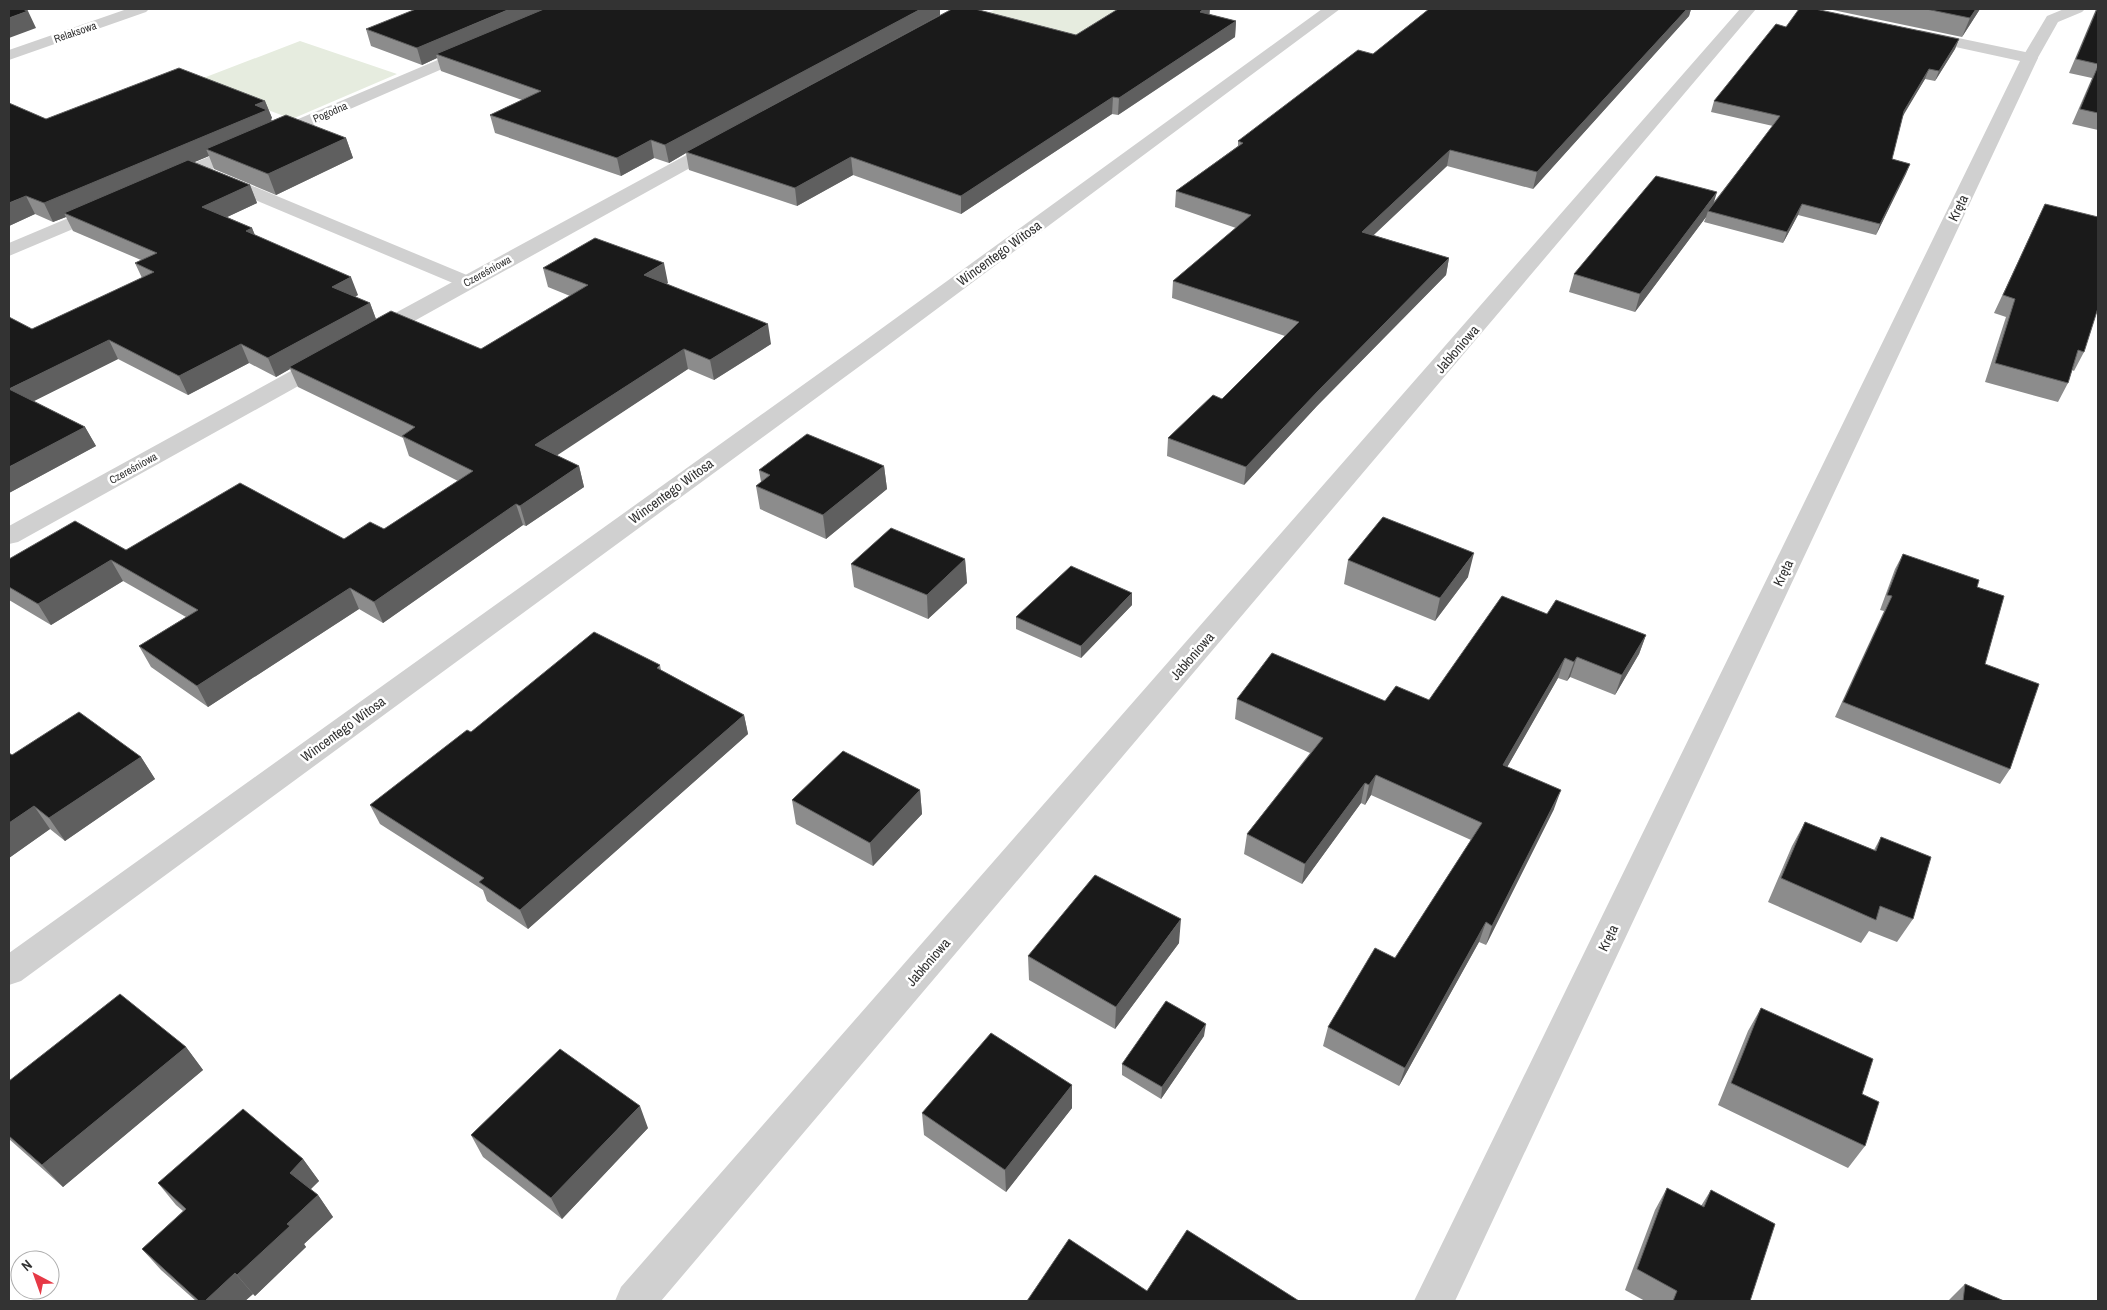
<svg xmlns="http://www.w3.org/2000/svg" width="2107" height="1310" font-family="'Archivo Narrow',sans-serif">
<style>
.green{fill:#e6ecdf}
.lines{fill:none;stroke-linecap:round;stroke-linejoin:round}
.lane{fill:#d0d0d0;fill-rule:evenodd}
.street{fill:#d0d0d0;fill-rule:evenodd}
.wall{fill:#8c8c8c}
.shaded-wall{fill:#5f5f5f}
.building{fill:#1a1a1a;stroke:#5f5f5f}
.labels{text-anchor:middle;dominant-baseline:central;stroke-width:5;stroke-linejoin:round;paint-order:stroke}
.far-street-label{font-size:11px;fill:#333;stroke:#fff}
.street-label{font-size:14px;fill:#333;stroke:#fff}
</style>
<rect width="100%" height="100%" fill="#fff"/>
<path class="green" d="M996 9H1120L1058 46 971 23Z
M300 41 397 74 292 119 193 82Z"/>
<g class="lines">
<path class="lane" d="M2064 9H2085L2082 12 2058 22 2036 61H2024L2022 58 2047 16Z
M219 172 474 278 477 282 474 286 467 288 460 286 212 182 210 178 212 174Z"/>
<path class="street" d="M127 9H149L146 12 9 60V50Z
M1322 9H1340L879 352 21 981 9 985V953L863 342Z
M1740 9H1756L661 1301H615L621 1287Z
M1920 30 2030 53 2036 55 2038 58 1455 1301H1414L2020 61 1914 38 1912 35 1914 32Z
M473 45 479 47 481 50 479 53 175 185 168 187 161 185 159 181 161 177Z
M720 139 726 140 729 144 726 148 380 340 372 341 364 340 361 335 364 330 714 140Z
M104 203 111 205 114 209 111 213 9 256V243Z
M328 353 336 355 339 360 336 365 18 542 9 544V526L320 355Z"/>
</g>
<path class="wall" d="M1429 9H1691L1689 16 1533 189 1447 166 1373 235 1449 258 1446 275 1317 406 1244 485 1167 456 1168 438 1222 399 1285 336 1172 298 1173 281 1236 228 1175 207 1176 191 1238 146V141L1373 54Z
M1828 9H1980L1962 37Z
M2096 9H2098V130L2072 124 2092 78 2069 73Z
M1209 14 1236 21 1235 37 1118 115 1112 114 961 214 853 175 797 206 689 170 686 153 669 163 654 158 621 176 495 133 490 115 522 100 441 71 437 58 422 65 371 46 366 29 940 15 1076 35Z
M1786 27 1959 39 1955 49 1935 81 1925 79 1902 116 1892 159 1910 164 1876 235 1798 215 1783 243 1704 222 1706 217 1635 312 1569 292 1574 274 1713 203 1773 126 1711 112 1714 101Z
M265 101 272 118 271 119 272 121 346 138 353 158 276 195 214 169 209 156 194 162 250 185 257 203 227 217 252 228 255 235 358 295 355 297 370 303 376 319 481 349 570 296 548 287 543 268 668 283H666L771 344 714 380 688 369 556 455 579 466 584 487 526 526 523 525 383 623 359 609 208 707 151 667 139 646 186 617 123 581 51 625 9 600V559L126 550 344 539 384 529 458 481 409 456 403 438 298 387 290 369 276 377 249 363 188 395 118 359 34 401 85 427 96 446 9 493 32 329 142 278 135 263 141 260 73 231 66 217 53 222 35 214 9 226 46 119Z
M2045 204 2084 352 2074 371 2072 370 2068 383 2058 402 1985 382 2006 317 1994 313Z
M884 466 887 489 826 539 760 509 756 486 761 482 759 470Z
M1903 554 1977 587 1985 664 2010 769 2000 784 1835 717 1884 611 1880 610 1895 569Z
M965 559 967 583 928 619 854 587 851 564Z
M1348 560 1468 577 1435 621 1344 584Z
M1132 605 1081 658 1016 629V617Z
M1547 614 1646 635 1639 654 1615 695 1570 677 1567 681 1558 678 1507 767 1554 809 1486 945 1479 942 1399 1086 1323 1046 1328 1027 1395 958 1471 840 1371 795 1365 805 1361 803 1302 884 1244 854 1247 834 1310 753 1235 719 1237 699 1385 701 1429 700Z
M660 665 661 670 744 715 748 734 528 929 487 901 483 890 380 824 370 805 471 732Z
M9 753 12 755 141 757 155 779 65 841 50 829 9 858Z
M920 790 922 814 873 866 796 824 792 800Z
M1805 822 1874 850 1881 837 1913 919 1897 942 1869 931 1861 943 1768 902 1792 846Z
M1179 943 1115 1029 1029 980 1028 956Z
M1761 1008 1865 1146 1848 1168 1718 1105 1748 1031Z
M1204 1036 1161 1099 1122 1075V1064Z
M186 1047 203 1070 63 1187 9 1139V1081Z
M1072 1085V1108L1006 1192 924 1135 922 1113Z
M648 1128 562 1219 483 1157 471 1135Z
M303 1159 319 1181 310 1189 318 1195 333 1217 304 1244 306 1247 255 1296 253 1294 245 1301H196L161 1270 142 1249 183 1211 176 1205 158 1183Z
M1667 1188 1701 1206 1711 1190 1750 1301H1645L1625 1290 1655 1210Z
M1965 1284 2004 1301H1948Z"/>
<path class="shaded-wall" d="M510 9H553L436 54 437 58 422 65 417 48Z
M921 9H940V15L686 152V153L669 163 665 145Z
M1204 9H1210L1209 21 1200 12Z
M1687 9H1691L1689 16 1533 189 1537 172Z
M1976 9H1980L1962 37 1970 18Z
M28 11 36 28 9 38V18Z
M1236 21 1235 37 1118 115 1119 98Z
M1959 39 1955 49 1935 81 1939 71Z
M1929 69 1925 79 1900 121 1904 111Z
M1113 97 1112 114 961 214V196Z
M265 101 272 118 271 119 274 128 206 149 209 156 70 215 64 213 66 217 53 222 44 203Z
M346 138 353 158 276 195 268 174Z
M651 140 654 158 621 176 617 158Z
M1450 150 1447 166 1359 249 1362 232Z
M851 157 853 175 797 206 795 188Z
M1910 164 1906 174 1876 235 1880 224Z
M250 185 257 203 210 225 202 207Z
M1717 192 1712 209 1708 211 1706 217 1635 312 1640 294Z
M26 196 35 214 9 226V203Z
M1802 204 1798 215 1783 243 1787 232Z
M252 228 259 246 246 231Z
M1449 258 1446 275 1317 406 1244 485 1246 467 1320 389Z
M664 263 668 283 648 294 644 275Z
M351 277 358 295 339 305 332 287Z
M370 303 377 322 289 367 290 369 276 377 268 358Z
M768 324 771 344 714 380 710 360Z
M109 340 118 359 20 408 9 389Z
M241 344 249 363 188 395 179 376Z
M684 349 688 369 541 466 535 445Z
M85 427 96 446 9 493V467Z
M579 466 584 487 526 526 520 506Z
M884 466 887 489 826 539 823 515Z
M516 504 523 525 383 623 374 602Z
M1474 553 1468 577 1435 621 1440 598Z
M965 559 967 583 928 619 927 595Z
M111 560 123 581 51 625 38 604Z
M350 588 359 609 208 707 197 686Z
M1132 593V605L1081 658V646Z
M1646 635 1639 654 1615 695 1622 675Z
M1577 657 1570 677 1567 681 1574 662Z
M1565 658 1558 678 1497 785 1503 765Z
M744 715 748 734 528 929 520 910Z
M141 757 155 779 65 841 49 818Z
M1376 775 1371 795 1365 805 1369 785Z
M1365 783 1361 803 1302 884 1305 864Z
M920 790 922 814 873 866 870 843Z
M1561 790 1554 809 1486 945 1492 926Z
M34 806 50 829 9 858V823Z
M1181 919 1179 943 1115 1029 1116 1007Z
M1486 922 1479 942 1399 1086 1405 1068Z
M1206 1024 1204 1036 1161 1099 1162 1087Z
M186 1047 203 1070 63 1187 42 1165Z
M1072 1085V1108L1006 1192 1005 1170Z
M640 1106 648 1128 562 1219 551 1198Z
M303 1159 319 1181 306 1194 290 1173Z
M318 1195 333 1217 304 1244 306 1247 255 1296 237 1275 287 1224Z
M235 1273 253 1294 245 1301H205Z"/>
<path class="building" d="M9 9H22L28 11 9 18Z
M416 9H510L417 48 366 29Z
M544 9H921L665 145 651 140 617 158 490 115 541 91 436 54Z
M952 9H975L1076 35 1118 9H1204L1200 12 1236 21 1119 98 1113 97 961 196 851 157 795 188 686 152Z
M1429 9H1687L1537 172 1450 150 1362 232 1449 258 1320 389 1246 467 1168 438 1213 395 1222 399 1299 322 1173 281 1251 215 1176 191 1243 143 1238 141 1358 50 1373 54Z
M1799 9H1815L1959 39 1939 71 1929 69 1904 111 1892 159 1910 164 1880 224 1802 204 1787 232 1708 211 1780 116 1714 101 1776 24 1786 27Z
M1926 9H1976L1970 18Z
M2097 9H2098V64L2076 59Z
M2098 66V113L2080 109Z
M179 68 265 101 255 105 267 110 44 203 26 196 9 203V103L46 119Z
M286 115 346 138 268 174 206 149Z
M188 160 250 185 202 207 252 228 246 231 351 277 332 287 370 303 268 358 241 344 179 376 109 340 9 389 85 427 9 467V317L32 329 154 272 135 263 157 253 64 213Z
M1656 176 1717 192 1640 294 1574 274Z
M2045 204 2098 217V308L2084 352 2078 350 2068 383 1995 363 2015 299 2003 295Z
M595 238 664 263 644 275 768 324 710 360 684 349 535 445 579 466 520 506 516 504 374 602 350 588 197 686 139 646 198 610 111 560 38 604 9 587V559L75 521 126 550 240 483 344 539 370 522 384 529 473 471 402 436 415 427 289 367 391 311 481 349 588 285 543 268Z
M807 434 884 466 823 515 756 486 770 475 759 470Z
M1383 517 1474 553 1440 598 1348 560Z
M891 528 965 559 927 595 851 564Z
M1903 554 1979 580 1977 587 2004 596 1985 664 2039 684 2010 769 1843 702 1892 596 1887 595Z
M1071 566 1132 593 1081 646 1016 617Z
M1502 596 1547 614 1556 600 1646 635 1622 675 1577 657 1574 662 1565 658 1503 765 1561 790 1492 926 1486 922 1405 1068 1328 1027 1375 948 1395 958 1482 823 1376 775 1369 785 1365 783 1305 864 1247 834 1323 738 1237 699 1272 653 1385 701 1396 686 1429 700Z
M594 632 660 665 657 668 744 715 520 910 479 882 484 878 370 805 467 730 471 732Z
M79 712 141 757 49 818 34 806 9 823V753L12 755Z
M843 751 920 790 870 843 792 800Z
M1805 822 1876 851 1881 837 1931 857 1913 919 1880 906 1876 920 1781 878Z
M1095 875 1181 919 1116 1007 1028 956Z
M120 994 186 1047 42 1165 9 1136V1081Z
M1166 1001 1206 1024 1162 1087 1122 1064Z
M1761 1008 1873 1059 1862 1094 1879 1102 1865 1146 1731 1083Z
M991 1033 1072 1085 1005 1170 922 1113Z
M560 1049 640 1106 551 1198 471 1135Z
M243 1109 303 1159 290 1173 318 1195 287 1224 290 1226 237 1275 235 1273 205 1301H199L142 1249 186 1209 158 1183Z
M1667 1188 1704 1207 1711 1190 1775 1224 1750 1301H1673L1677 1291 1637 1269Z
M1187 1230 1299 1301H1027L1069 1239 1147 1291Z
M1965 1284 2004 1301H1963Z"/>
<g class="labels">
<g class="far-street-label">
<text transform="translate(75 32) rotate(-19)">Relaksowa</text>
<text transform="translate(330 112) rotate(-23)">Pogodna</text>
<text transform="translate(487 271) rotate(-29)">Czereśniowa</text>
<text transform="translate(133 468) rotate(-29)">Czereśniowa</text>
</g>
<g class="street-label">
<text transform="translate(1958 208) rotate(-64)">Kręta</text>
<text transform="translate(999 253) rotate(-36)">Wincentego Witosa</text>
<text transform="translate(1457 349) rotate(-49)">Jabłoniowa</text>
<text transform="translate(671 491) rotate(-36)">Wincentego Witosa</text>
<text transform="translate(1783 573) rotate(-64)">Kręta</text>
<text transform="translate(1192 656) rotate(-49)">Jabłoniowa</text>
<text transform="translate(343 729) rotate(-36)">Wincentego Witosa</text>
<text transform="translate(1608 938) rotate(-64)">Kręta</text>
<text transform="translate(928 962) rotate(-49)">Jabłoniowa</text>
</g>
</g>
<rect width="2107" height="1310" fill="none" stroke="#333333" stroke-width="20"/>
<g transform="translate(35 1275) rotate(319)"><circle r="24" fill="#ffffff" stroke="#adadad"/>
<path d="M0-4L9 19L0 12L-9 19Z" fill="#e63946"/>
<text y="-8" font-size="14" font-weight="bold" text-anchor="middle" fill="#333333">N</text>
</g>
</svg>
